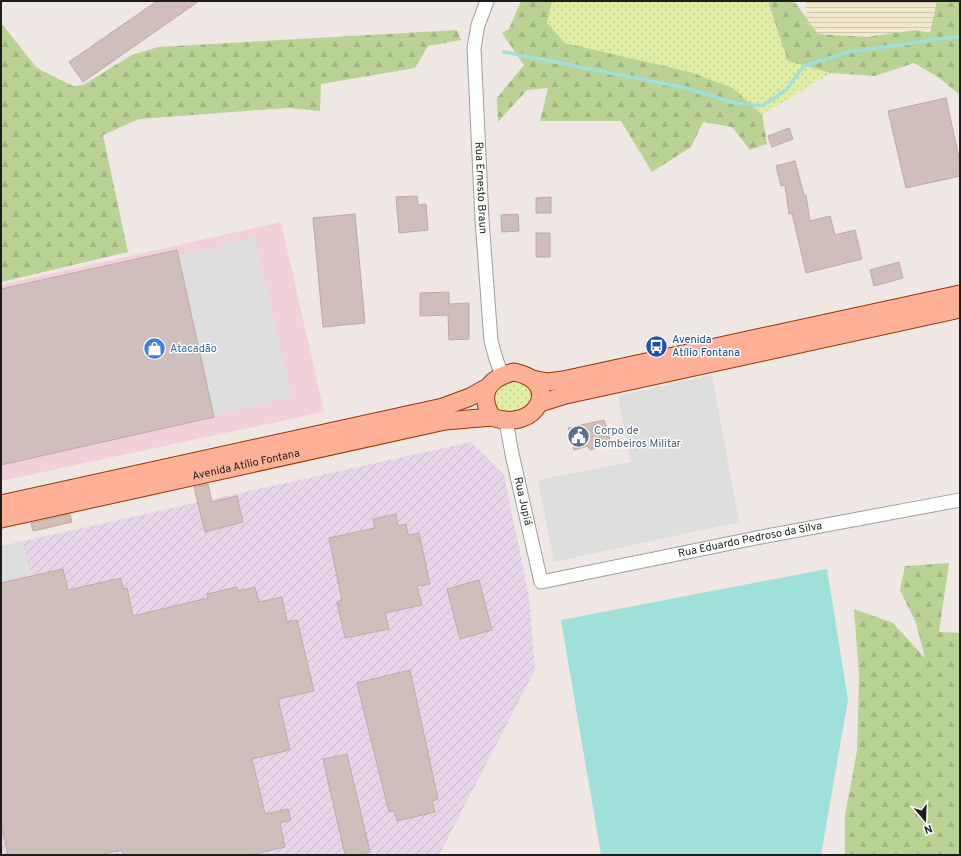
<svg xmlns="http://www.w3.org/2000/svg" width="961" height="856" font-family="Overpass,sans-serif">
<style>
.commercial{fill:#f2d0da}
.industrial{fill:url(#industrial-furrows)}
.farmland{fill:url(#farmland-rules)}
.grass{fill:url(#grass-dots)}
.forest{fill:url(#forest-firs)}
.parking{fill:#ddd}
.water{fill:#a0e0da}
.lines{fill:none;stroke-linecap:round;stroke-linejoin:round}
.stream{stroke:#a0e0da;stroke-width:3.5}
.building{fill:#cfbebc;stroke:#c2a7a4}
.minor-casing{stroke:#9e9e9e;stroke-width:15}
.major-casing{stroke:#973400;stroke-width:19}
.minor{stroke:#fff;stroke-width:13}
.major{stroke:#ffb198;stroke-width:17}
.labels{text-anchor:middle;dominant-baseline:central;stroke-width:3;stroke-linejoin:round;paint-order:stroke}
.street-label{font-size:11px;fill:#1d1d1d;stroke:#fff}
.transit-label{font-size:11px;fill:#164399;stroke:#fff;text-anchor:start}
.shop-label{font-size:11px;fill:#366cbe;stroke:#fff;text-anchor:start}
.service-label{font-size:11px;fill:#4e5e75;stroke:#fff;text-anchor:start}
</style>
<defs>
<pattern id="industrial-furrows" width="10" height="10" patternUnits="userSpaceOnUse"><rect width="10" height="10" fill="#e6d4e9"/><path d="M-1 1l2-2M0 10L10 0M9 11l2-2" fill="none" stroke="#c5b6c7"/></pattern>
<pattern id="farmland-rules" width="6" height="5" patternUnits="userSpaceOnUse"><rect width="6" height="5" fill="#f0e7cc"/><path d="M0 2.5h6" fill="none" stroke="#cdc6af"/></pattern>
<pattern id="grass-dots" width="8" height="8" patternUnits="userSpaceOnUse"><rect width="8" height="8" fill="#e0eda5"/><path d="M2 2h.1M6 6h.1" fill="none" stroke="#c0cb8e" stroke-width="1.8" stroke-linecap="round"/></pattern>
<pattern id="forest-firs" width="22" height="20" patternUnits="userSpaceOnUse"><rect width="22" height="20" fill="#bad294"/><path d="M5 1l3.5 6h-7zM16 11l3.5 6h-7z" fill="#9fb47f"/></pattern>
</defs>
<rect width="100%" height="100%" fill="#efe7e3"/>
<path class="commercial" d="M281 222 324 412 1 481V285Z"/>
<path class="industrial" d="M471 442 504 475 529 597 535 670 439 855H1V546Z"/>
<path class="farmland" d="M806 1H937L930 33 916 30 867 37 818 34 806 17Z"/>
<path class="grass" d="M552 1H768L788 61 831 73 762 115 733 88 690 72 565 43 547 23Z
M513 381 522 382 534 392 532 403 515 413 499 411C488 397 499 386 513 381Z"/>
<path class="forest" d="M521 1H552L547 23 565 43 690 72 733 88 762 115 767 144 750 150 732 127 703 122 691 147 652 172 621 121H540L548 88 527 90 498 122 497 98 524 65 502 33 509 29Z
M768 1H794L818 34 867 37 916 30 930 33 937 1H960V95L938 77 914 63 875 76 831 73 788 61Z
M1 23 37 68 73 86 83 85 132 55 158 47 457 30 461 40 428 46 415 68 321 84 320 111 288 108 139 119 103 135 128 252 1 282Z
M949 563 939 632 960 633V855H845V815L857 751 859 676 854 609 893 623 925 658 916 623 900 590 905 566Z"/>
<path class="parking" d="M255 237 292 397 164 427 126 267Z
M712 375 739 522 554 562 538 480 631 462 618 396Z
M23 542 31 575 1 582V546Z"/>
<path class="water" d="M827 569 848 700 821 855H601L561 620Z"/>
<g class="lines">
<path class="stream" d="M504 52 686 88 734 103 762 106 786 90 804 66 849 52 960 36"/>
</g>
<path class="building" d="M157 1H199L83 82 69 62Z
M946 98 960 163V176L906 188 888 111Z
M789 128 793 139 772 147 768 136Z
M795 161 804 195H806L810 221 830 216 835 235 855 230 862 259 806 273 792 213 789 214 785 185 781 186 776 166Z
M417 196 418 205 426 204 428 230 399 233 396 197Z
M551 197V213H536V198Z
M355 214 365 323 323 327 313 218Z
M518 214 519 231 502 232 501 215Z
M536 233H550V257H536Z
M177 250 214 417 1 465V289Z
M899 262 903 278 874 286 870 270Z
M449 292V304L469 303V339L449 340 448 315 420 316V293Z
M604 420 611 444 590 450 588 446 574 450 568 428Z
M208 484 212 502 237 496 243 522 205 532 194 487Z
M70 514 72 522 33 531 31 523Z
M396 514 398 526 406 524 408 535 419 533 430 584 417 586 422 605 385 613 389 629 345 638 337 602 342 600 329 538 375 528 373 519Z
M63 569 68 590 121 578 123 589 127 588 133 616 208 598 207 594 237 587 238 591 255 587 259 602 282 597 287 622 297 620 314 691 278 699 290 750 252 759 265 814 288 809 291 820 280 823 285 847 250 855H123L122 850 99 855H8L1 823V583Z
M479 580 492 630 460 639 447 589Z
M410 670 438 799 432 801 435 812 397 821 394 811 389 812 357 683Z
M347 754 370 852 359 855H345L323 759Z"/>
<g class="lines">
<defs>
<g id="minor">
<path id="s1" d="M487 1 478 25 474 48 482 220 491 341 496 359 502 375"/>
<path id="s2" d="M506 421 512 454 541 582 756 538 960 500"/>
</g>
<g id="major">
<path d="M514 372C564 382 536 434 492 417 478 394 488 378 514 372Z"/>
<path d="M532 379 547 382 563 380 960 294"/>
<path d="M540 403 566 395 960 309"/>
<path d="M1 504 443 407 470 397 488 387"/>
<path id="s3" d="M1 519 445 421 492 417"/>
</g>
</defs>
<use href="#minor" class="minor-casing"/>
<use href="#major" class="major-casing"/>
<use href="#minor" class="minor"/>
<use href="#major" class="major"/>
</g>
<defs>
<symbol id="bus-disc" viewBox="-11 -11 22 22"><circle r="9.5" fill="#1a4fb4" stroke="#fff"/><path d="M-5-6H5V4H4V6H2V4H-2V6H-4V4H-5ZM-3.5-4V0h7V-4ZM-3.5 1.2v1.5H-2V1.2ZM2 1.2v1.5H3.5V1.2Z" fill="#fff"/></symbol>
<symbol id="shop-disc" viewBox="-11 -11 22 22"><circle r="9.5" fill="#3f7fe0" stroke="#fff"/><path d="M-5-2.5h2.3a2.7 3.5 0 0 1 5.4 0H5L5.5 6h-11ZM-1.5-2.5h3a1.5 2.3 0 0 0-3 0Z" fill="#fff"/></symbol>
<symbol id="civic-disc" viewBox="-11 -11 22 22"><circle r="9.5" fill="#5c6f8a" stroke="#fff"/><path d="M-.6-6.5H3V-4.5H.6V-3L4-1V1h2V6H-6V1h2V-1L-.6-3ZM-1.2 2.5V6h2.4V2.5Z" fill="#fff"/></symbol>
</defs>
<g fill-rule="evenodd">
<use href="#bus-disc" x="644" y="334" width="25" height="25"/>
<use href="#shop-disc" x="142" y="336" width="25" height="25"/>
<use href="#civic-disc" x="566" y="424" width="25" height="25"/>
</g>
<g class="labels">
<g class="street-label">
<text stroke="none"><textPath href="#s1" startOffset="189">Rua Ernesto Braun</textPath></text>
<text stroke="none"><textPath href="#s3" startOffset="251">Avenida Atílio Fontana</textPath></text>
<text stroke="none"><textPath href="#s2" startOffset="82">Rua Jupiá</textPath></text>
<text stroke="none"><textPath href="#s2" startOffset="378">Rua Eduardo Pedroso da Silva</textPath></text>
</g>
<g class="transit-label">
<text x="672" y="340">Avenida<tspan x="672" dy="13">Atílio Fontana</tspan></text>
</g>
<g class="shop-label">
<text x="170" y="349">Atacadão</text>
</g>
<g class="service-label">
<text x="594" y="431">Corpo de<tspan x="594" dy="13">Bombeiros Militar</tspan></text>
</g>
</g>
<rect width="961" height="856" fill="none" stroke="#1d1d1d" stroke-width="4"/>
<g transform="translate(925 820) rotate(161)" stroke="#ffffff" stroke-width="3" paint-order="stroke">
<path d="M0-3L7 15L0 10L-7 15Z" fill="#1d1d1d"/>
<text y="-6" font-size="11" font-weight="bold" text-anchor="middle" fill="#1d1d1d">N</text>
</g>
</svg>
